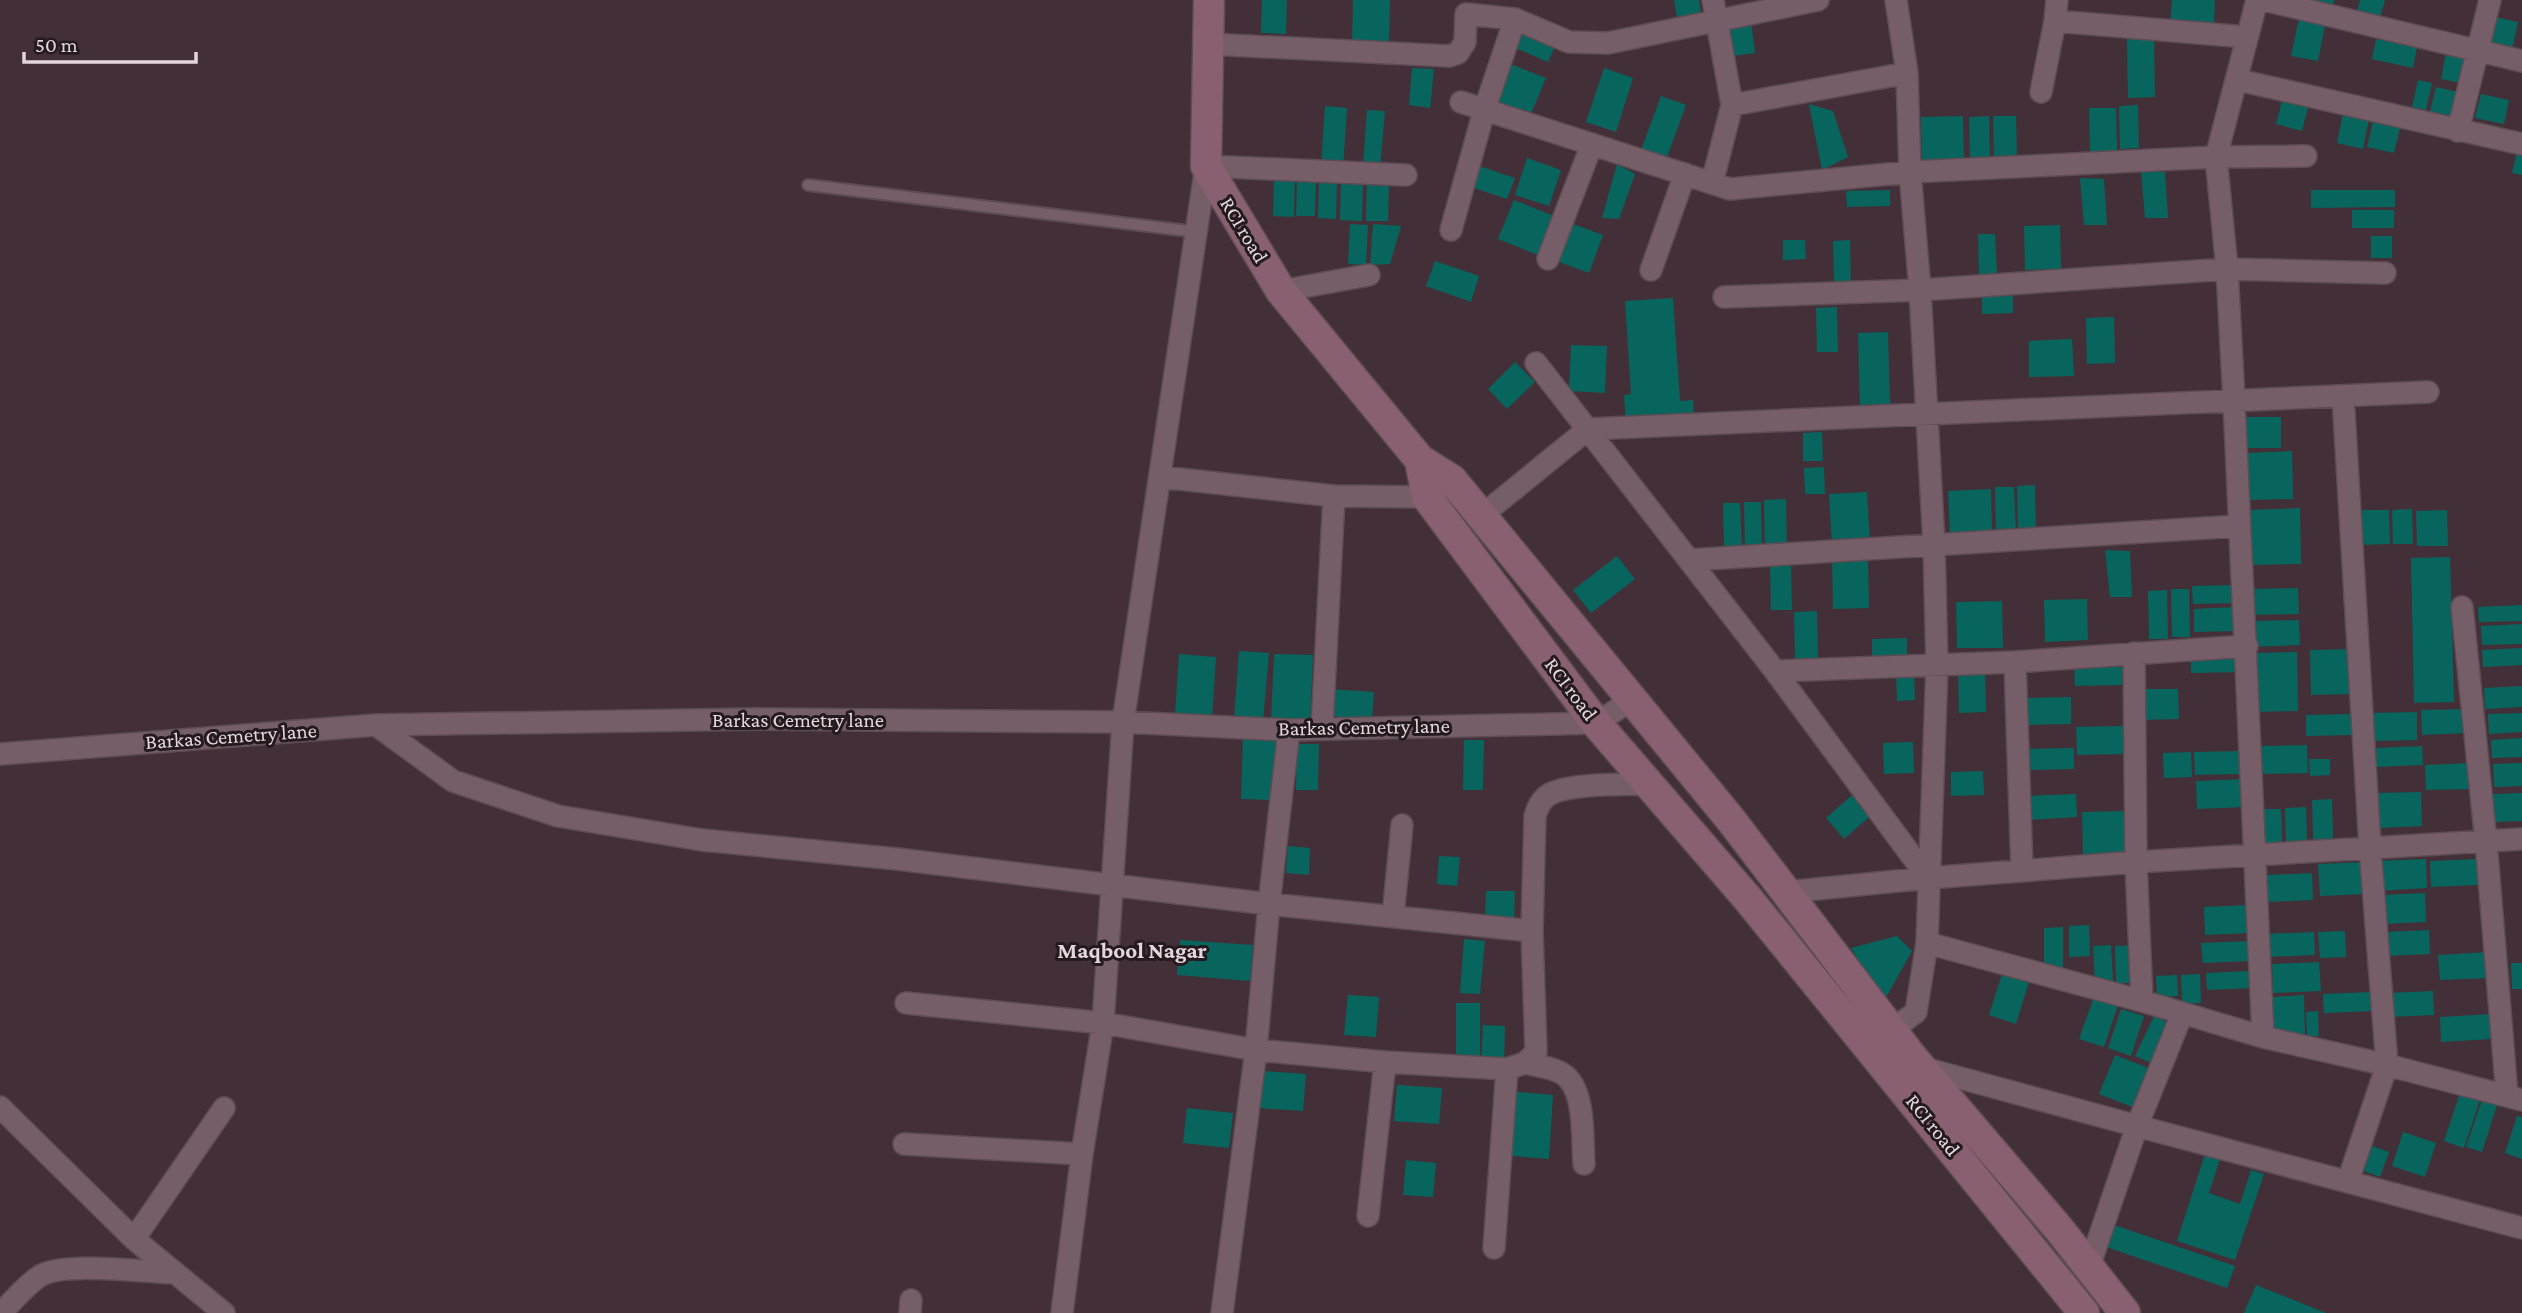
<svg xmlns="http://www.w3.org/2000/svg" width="2522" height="1313" font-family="'Crimson Pro',serif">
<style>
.building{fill:#08655e}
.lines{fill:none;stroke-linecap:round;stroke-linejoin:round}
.lane-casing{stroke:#5d4c54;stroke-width:14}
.street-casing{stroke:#5d4c54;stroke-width:24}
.secondary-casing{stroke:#5d4c54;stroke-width:33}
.lane{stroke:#755e67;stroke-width:10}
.street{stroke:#755e67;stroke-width:21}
.secondary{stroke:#886072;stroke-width:30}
.labels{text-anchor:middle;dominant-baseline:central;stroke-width:6;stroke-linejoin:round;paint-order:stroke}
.street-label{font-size:21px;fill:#e4d6dc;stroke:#231a1e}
.neighbourhood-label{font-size:23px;font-weight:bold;fill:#e4d6dc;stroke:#231a1e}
</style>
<rect width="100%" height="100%" fill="#432f38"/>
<path class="building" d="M1262 0H1287L1286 34 1261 33Z
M1353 0H1390L1389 46 1352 45Z
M1674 0H1699L1701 14 1677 17Z
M2172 0H2215L2214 26 2170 25Z
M2304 0H2334L2333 7Z
M2360 0H2385L2379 21 2356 15Z
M2300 14 2326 20 2318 61 2291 56Z
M2495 17 2518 22 2512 50 2489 45Z
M1751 22 1755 53 1733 56 1728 26Z
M1522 26 1557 42 1548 62 1513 47Z
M2127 39H2154L2155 97 2128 98Z
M2376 39 2417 47 2413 68 2372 59Z
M2446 52 2467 56 2461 83 2441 79Z
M1510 64 1546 78 1530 116 1495 102Z
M1412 68 1434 69 1430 108 1409 105Z
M1604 68 1633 78 1616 132 1586 122Z
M2418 80 2432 83 2426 110 2412 107Z
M2436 87 2458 92 2453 116 2430 112Z
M2481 94 2509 100 2504 124 2475 118Z
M1661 96 1686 105 1666 160 1641 150Z
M2283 97 2309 103 2302 131 2276 124Z
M1809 104 1833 111 1848 157 1822 170Z
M2138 105 2139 148 2120 149 2119 106Z
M1325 106 1347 108 1343 169 1321 167Z
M2089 108H2116L2117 151 2090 152Z
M2344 108 2370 114 2363 149 2337 143Z
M1367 110 1385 111 1380 168 1363 167Z
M2375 113 2402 119 2394 153 2367 147Z
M1963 116 1964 162 1922 163 1921 117Z
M1989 116 1990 160H1970L1969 117Z
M1993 116H2016L2017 161H1994Z
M2518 147 2522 148V175L2512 173Z
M1527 158 1561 170 1549 206 1515 195Z
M1617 164 1635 174 1619 219 1602 218Z
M1479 166 1515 178 1507 199 1471 187Z
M2141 172H2165L2168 218H2145Z
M1274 175 1295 176 1294 217 1273 216Z
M1319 177H1337L1336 219 1318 218Z
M1297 178 1316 179 1315 216H1296Z
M2080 178 2104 179 2107 225H2084Z
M1341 179 1363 180 1362 221 1340 220Z
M1367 182H1389L1388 221H1366Z
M1890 190V206L1847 207 1846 191Z
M2311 190H2395V207L2311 208Z
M1514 200 1554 216 1538 255 1498 239Z
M2352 210H2394V228H2352Z
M1565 221 1603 235 1589 273 1551 259Z
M1350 224 1368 225 1366 265 1348 264Z
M1373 224 1401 226 1390 264 1370 265Z
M2060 225 2061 269 2025 270 2024 226Z
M1978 234H1995L1997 276H1979Z
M2371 236H2392V258H2371Z
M1783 240H1805L1806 259 1783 260Z
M1850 240 1851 284H1834L1833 241Z
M1435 261 1479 276 1471 302 1426 286Z
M2013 294V313L1982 314V295Z
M1673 298 1680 401 1693 400 1694 421 1626 426 1624 395 1631 394 1625 301Z
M1837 307 1838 352H1817L1816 308Z
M2114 317 2115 363 2087 364 2086 318Z
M1888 332 1890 404 1860 405 1858 333Z
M2072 339 2074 376 2029 377V341Z
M1571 345 1607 346 1605 393 1569 391Z
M1515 362 1535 382 1507 409 1488 389Z
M2243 417H2281V448H2244Z
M1822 432 1823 461H1803V433Z
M2292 451 2293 499 2248 500 2247 453Z
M1824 467 1825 494H1805L1804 468Z
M2035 485 2036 530 2018 531 2017 486Z
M1995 487H2014L2016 532H1996Z
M1991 489 1992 534 1950 535 1948 491Z
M1867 492 1870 543 1832 544 1829 494Z
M1786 499 1787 551H1765L1764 500Z
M1744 502H1761L1762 550 1745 551Z
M1723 503H1740L1742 549H1724Z
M2300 508 2301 564 2248 565 2247 510Z
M2412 509 2413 544H2393L2392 510Z
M2356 510H2389L2390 544 2357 545Z
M2447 510 2448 546H2417L2416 511Z
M2105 550 2130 551 2132 597H2110Z
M1617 556 1635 579 1591 613 1573 590Z
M2450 557 2454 702 2414 703 2411 558Z
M1868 559 1869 608 1833 609 1832 560Z
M1791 564 1792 610H1771L1770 565Z
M2235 585 2236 603 2193 604 2192 586Z
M2298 588 2299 614 2250 615V589Z
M2171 589H2189L2190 637H2172Z
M2167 590 2168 639H2149L2148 591Z
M2087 599 2088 640 2045 642 2044 600Z
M2002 601 2003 648H1957L1956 602Z
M2522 605V621L2479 622 2478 607Z
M2236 607 2237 631 2194 632V609Z
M1817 611 1818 658 1795 659 1794 612Z
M2299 620 2300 645 2250 647V621Z
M2522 624V644L2482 645 2481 626Z
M1907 638V659L1872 660V639Z
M2242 648 2243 672 2191 673V650Z
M2522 648V665L2483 667 2482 650Z
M2352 649 2353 694 2311 695 2310 650Z
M1239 651 1269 653 1263 721 1234 719Z
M2297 652 2298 711 2254 712 2253 653Z
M1179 654 1216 657 1212 718 1175 715Z
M1274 654 1313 655 1310 723 1271 722Z
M2122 659V685L2075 686 2074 660Z
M1958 667H1985L1986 712 1959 713Z
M1896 672H1914L1915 700 1897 701Z
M2522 686V707L2485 709 2484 688Z
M1329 689 1374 692 1372 719 1327 716Z
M2141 689H2178L2179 719 2141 720Z
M2071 697V724L2024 725V698Z
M2465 709 2466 733 2422 735 2421 710Z
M2417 712V740L2372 741 2371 713Z
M2522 713V732L2489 734 2488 714Z
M2353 714 2354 735 2306 736V715Z
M2124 726 2125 754 2077 755 2076 727Z
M1243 737 1278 738 1276 800 1241 799Z
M2522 738V757L2492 758 2491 740Z
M1464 740H1484L1483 790H1463Z
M1913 742 1914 773 1884 774 1883 743Z
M1297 744H1319L1318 790H1296Z
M2307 745 2308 773 2258 774 2257 746Z
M2422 746 2423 765 2374 767 2373 748Z
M2074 748V769L2026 770 2025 749Z
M2243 751V774L2195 775 2194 752Z
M2191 752 2192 777 2164 778 2163 753Z
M2309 759H2330V775L2310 776Z
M2473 763V789L2426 790 2425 765Z
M2522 763V786L2494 787 2493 764Z
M1983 771 1984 795 1951 796V772Z
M2246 779V807L2197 809 2196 781Z
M1858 790 1876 811 1844 839 1826 818Z
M2421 792 2422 826 2379 828 2378 793Z
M2522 793V821L2493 822 2492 794Z
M2076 794 2077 817 2030 820 2029 796Z
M2332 799 2333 839H2313L2312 800Z
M2306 807 2307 842 2286 843 2285 808Z
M2261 809H2281L2282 843 2261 844Z
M2126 811 2127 854 2083 855 2082 812Z
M1288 846 1310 848 1309 875 1286 873Z
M1439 856 1460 857 1457 886 1437 884Z
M2426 859 2427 888 2378 891 2376 861Z
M2478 859 2479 885 2431 887 2430 861Z
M2366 862 2368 894 2320 896 2318 864Z
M2312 873 2313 900 2268 902 2267 875Z
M1486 891H1515L1514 920 1485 919Z
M2425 893 2426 922 2384 924 2383 895Z
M2249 905 2251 933 2205 935 2204 907Z
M2089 925 2090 956 2069 957V926Z
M2063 927V968H2044V928Z
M2429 930 2430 954 2385 956 2384 932Z
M2345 931 2346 957 2320 958 2318 932Z
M2314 932 2315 955 2266 957 2265 934Z
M1897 936 1912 951 1884 1001 1851 948Z
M1464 939 1485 941 1480 994 1460 993Z
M1180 940 1253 945 1250 981 1177 975Z
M2250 941 2251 961 2203 963 2201 943Z
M2111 945 2113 981 2095 982 2093 946Z
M2137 945 2138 983H2116L2115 946Z
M2488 952 2489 978 2440 980 2438 955Z
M2319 962 2321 991 2273 993 2272 964Z
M2511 963H2522V989H2512Z
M2250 971 2251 988 2207 990 2206 973Z
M2002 974 2029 982 2016 1024 1989 1015Z
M2200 974 2201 1003 2182 1004 2181 975Z
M2177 975 2178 996 2157 997 2156 976Z
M2433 991 2434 1015 2390 1017 2389 993Z
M2373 992 2374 1011 2324 1013 2323 994Z
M1348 995 1379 997 1376 1037 1344 1035Z
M2304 995 2305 1034 2274 1036 2272 997Z
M2094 997 2118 1005 2104 1047 2079 1039Z
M1456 1003H1480V1058H1456Z
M2121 1009 2144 1016 2131 1056 2108 1048Z
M2318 1011 2319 1036 2307 1037 2306 1012Z
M2491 1014 2492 1039 2441 1042 2440 1017Z
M2154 1016 2173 1025 2154 1064 2135 1056Z
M1483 1025 1505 1026 1504 1064H1481Z
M2115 1055 2151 1069 2135 1108 2099 1094Z
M1261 1071 1306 1074 1303 1111 1259 1108Z
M1397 1085 1442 1088 1439 1124 1394 1121Z
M1506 1091 1553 1095 1549 1159 1500 1155Z
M2460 1093 2480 1100 2464 1148 2444 1141Z
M2482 1100 2497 1105 2482 1152 2466 1147Z
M1187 1108 1233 1113 1229 1148 1183 1143Z
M2517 1116 2522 1117V1159L2505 1153Z
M2403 1132 2436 1143 2425 1177 2392 1166Z
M2372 1146 2389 1152 2380 1177 2364 1171Z
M2205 1154 2220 1159 2209 1193 2240 1204 2251 1170 2264 1174 2235 1260 2177 1241Z
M1406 1160 1436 1163 1433 1197 1403 1195Z
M2114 1225 2235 1266 2227 1288 2106 1247Z
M2256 1285 2326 1313H2244Z"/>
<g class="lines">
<defs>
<path id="lane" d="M808 185 1197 232"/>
<path id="street" d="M1713 0 1732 105
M2257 0 2216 157 2227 269 2234 401 2263 1037
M2264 0 2522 61
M2055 21 2057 0
M1209 44 1449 56 1458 53 1465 42 1466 14 1515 19 1569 42 1608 43 1818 0
M2238 80 2522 144
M2041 92 2055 21 2246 37
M1461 102 1730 189 1910 172 2216 157 2306 156
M2458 131 2490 0
M1712 183 1732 105 1907 73
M1451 230 1484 111 1515 19
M1548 259 1592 144
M1651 270 1685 174
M1281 291 1369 275
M1724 297 1920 290 2227 269 2385 273
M1536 363 1775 671 1928 878
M2343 396 2370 847 2387 1065 2348 1181
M1161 477 1334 496 1427 497 1436 491
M1481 516 1588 429 2428 392
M1689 560 2239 526
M2462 607 2486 842 2507 1095
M2134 653 2136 862 2142 1001
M2015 662 2022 871
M1775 671 2015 662 2247 646
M376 725 453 781 558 816 702 840 897 859 1269 904 1532 931
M1322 728 1334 496
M0 754 376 725 754 719 1123 722 1289 730 1596 723 1632 700
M1786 892 1928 878 2136 862 2522 839
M1393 916 1402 825
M1927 943 2142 1001 2263 1037 2387 1065 2522 1100
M906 1003 1103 1023 1256 1050 1385 1062 1507 1069 1525 1063 1536 1052 1532 931 1535 816C1538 807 1541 799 1550 794 1571 783 1623 785 1648 784
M2182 1014 2137 1126 2522 1228
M1881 1038 1916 1012 1927 943 1937 666 1934 544 1920 290 1910 172 1907 73 1896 0
M1525 1063C1536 1066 1553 1067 1563 1074 1586 1089 1582 1139 1584 1164
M1920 1067 2137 1126 2089 1267
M0 1107 134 1239 224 1313
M904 1144 1082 1154
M1368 1216 1385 1062
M134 1239 224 1108
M1494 1248 1507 1069
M1 1313C13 1301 26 1285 40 1276 62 1261 146 1272 175 1273
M910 1313 911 1300
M1062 1313 1082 1154 1103 1023 1123 722 1206 166 1406 175
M1222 1313 1256 1050 1269 904 1289 730"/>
<path id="secondary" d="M1209 0 1206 166 1281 291 1420 460 1427 497 1596 723 1748 899 2084 1313
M1420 460 1452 480 1731 820 1912 1057 2059 1229 2125 1313"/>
</defs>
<use href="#lane" class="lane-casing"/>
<use href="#street" class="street-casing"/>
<use href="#secondary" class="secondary-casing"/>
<use href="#lane" class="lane"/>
<use href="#street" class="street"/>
<use href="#secondary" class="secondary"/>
</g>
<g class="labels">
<g class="street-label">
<text transform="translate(1244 230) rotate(59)">RCI road</text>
<text transform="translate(1571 689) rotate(53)">RCI road</text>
<text x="798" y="720">Barkas Cemetry lane</text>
<text transform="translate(1364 727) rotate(-1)">Barkas Cemetry lane</text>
<text transform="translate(231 736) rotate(-4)">Barkas Cemetry lane</text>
<text transform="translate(1933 1125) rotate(51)">RCI road</text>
</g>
<g class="neighbourhood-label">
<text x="1132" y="950">Maqbool Nagar</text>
</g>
</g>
<path d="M24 52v10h172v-10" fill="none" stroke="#e4d6dc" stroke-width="3.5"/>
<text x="35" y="52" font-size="21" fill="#e4d6dc" stroke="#231a1e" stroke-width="5" paint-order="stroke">50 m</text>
</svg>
